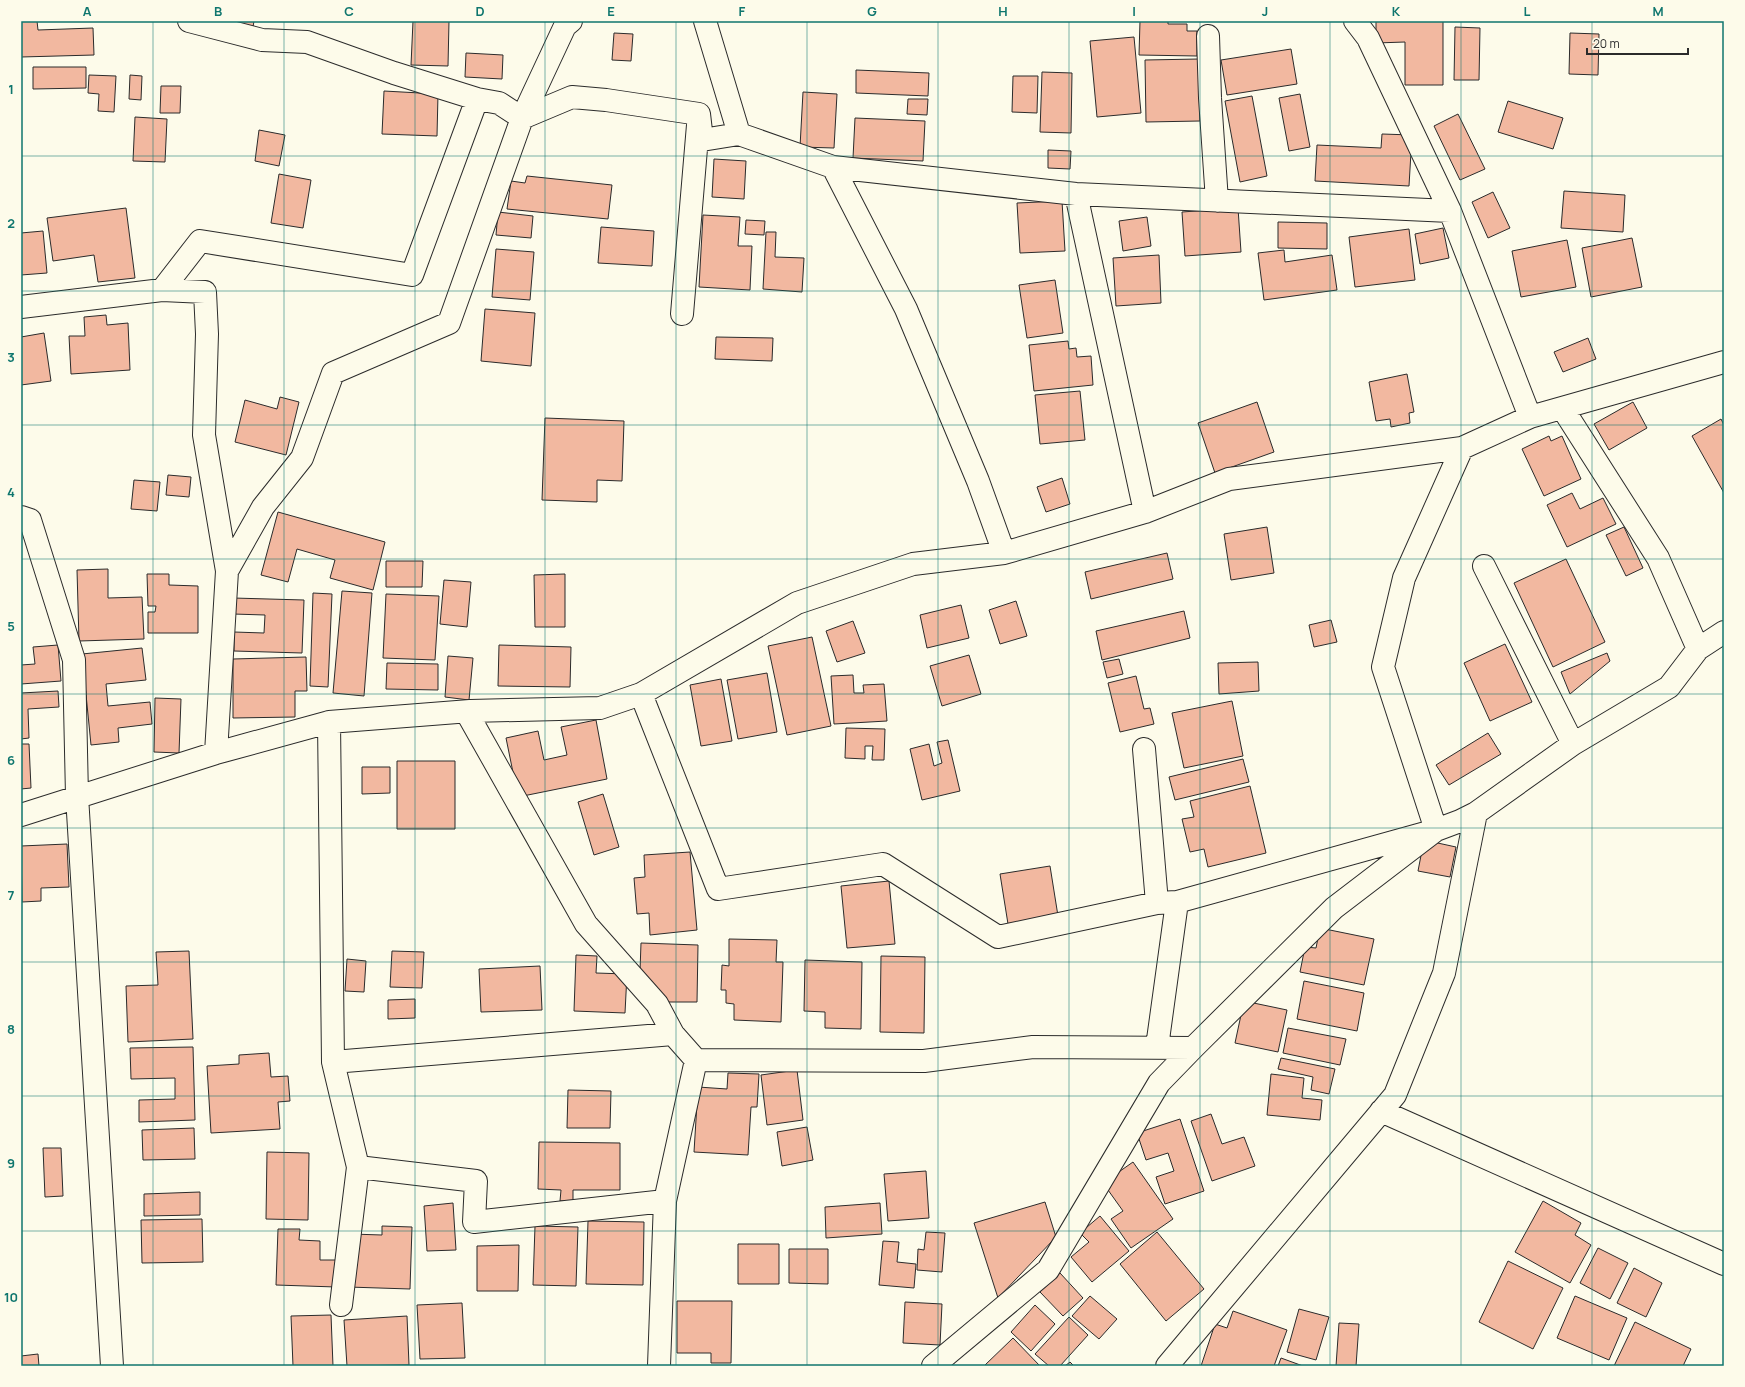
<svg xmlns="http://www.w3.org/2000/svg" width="1745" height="1387" font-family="Manrope,sans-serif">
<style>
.building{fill:#f2b8a0;stroke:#2b2b2b}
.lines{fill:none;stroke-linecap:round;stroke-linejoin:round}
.minor-casing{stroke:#2b2b2b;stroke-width:24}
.minor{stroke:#fdfbea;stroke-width:22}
.grid{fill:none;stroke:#0f766e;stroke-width:1;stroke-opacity:0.55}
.neatline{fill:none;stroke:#0f766e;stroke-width:1.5}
.grid-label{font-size:13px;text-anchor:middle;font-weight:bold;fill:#0f766e}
</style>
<rect width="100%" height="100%" fill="#fdfbea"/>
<path class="building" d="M21 21H37L38 30 93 28 94 55 21 57Z
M236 21H254L253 27 236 25Z
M413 21H449L448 66 411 65Z
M1140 21H1168V24H1187V31H1197V56L1139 55Z
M1376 21H1443V85H1405V42L1376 43Z
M1455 27 1480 28 1479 80H1454Z
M614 33 633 34 631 61 612 60Z
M1570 33 1599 34 1598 75 1569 74Z
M1134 37 1141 113 1097 117 1090 41Z
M1291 49 1297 84 1227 95 1221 60Z
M466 53 503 55 502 79 465 77Z
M1199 59 1200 121 1146 122 1145 60Z
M33 67H86V88L33 89Z
M856 70 929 73 928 96 856 93Z
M1042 72 1072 73 1071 133 1040 132Z
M89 75 116 76 114 112 98 111 99 94 88 93Z
M130 75 142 76 141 100 129 99Z
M1013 76H1038L1037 113 1012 112Z
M161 86H181L180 113H160Z
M384 91 438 94 437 136 382 134Z
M803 92 837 94 834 148 800 147Z
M1300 94 1310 147 1289 151 1279 98Z
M1252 96 1267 176 1240 182 1225 101Z
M908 99H928L927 115 907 114Z
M1508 101 1563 118 1553 149 1498 132Z
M1458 114 1485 169 1460 180 1434 126Z
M135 117 167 119 165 162 133 161Z
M855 118 925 121 923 161 853 158Z
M259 130 285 135 279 166 255 161Z
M1382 134 1412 135 1409 186 1315 181 1317 145 1381 148Z
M1048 150 1071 151 1070 169 1048 168Z
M714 159 746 161 744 199 712 197Z
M279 174 311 180 303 228 271 223Z
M527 176 612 185 608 219 507 209 511 181 525 183Z
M1564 191 1625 195 1623 232 1561 228Z
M1493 192 1510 228 1488 238 1472 202Z
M1062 201 1065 251 1020 253 1017 203Z
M126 208 135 278 98 282 94 255 53 261 47 218Z
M1238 208 1241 252 1185 256 1182 212Z
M498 212 533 216 531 238 496 235Z
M703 215 740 217 738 246H752L750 290 699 287Z
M1147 217 1151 246 1123 251 1119 221Z
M746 220 765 221 764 235 745 234Z
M1278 222 1327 223V249L1278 248Z
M601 227 654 231 652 266 598 263Z
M1443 228 1449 258 1420 264 1415 234Z
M1409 229 1415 280 1355 287 1349 237Z
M43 231 47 273 21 275V233Z
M766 232H776L775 257 804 258 802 292 763 289Z
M1632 238 1642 287 1591 297 1582 248Z
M1567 240 1576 287 1521 297 1512 251Z
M496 249 534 252 530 300 492 297Z
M1284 250 1285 262 1332 255 1337 290 1264 300 1258 253Z
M1159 255 1161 303 1116 306 1113 258Z
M1055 280 1063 333 1027 338 1019 285Z
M485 309 535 313 531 366 481 361Z
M106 315 107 325 128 323 130 370 71 374 69 336H85L84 317Z
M44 333 51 381 21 385V337Z
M716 337 773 338 772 361 715 359Z
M1588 338 1596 359 1563 372 1554 352Z
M1068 341 1069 349 1076 348 1077 357 1091 356 1093 385 1034 391 1029 345Z
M1407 374 1414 412 1409 413 1410 423 1391 427 1390 419 1376 421 1369 382Z
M1080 391 1085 440 1040 444 1035 395Z
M280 397 299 402 286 455 235 442 245 400 277 409Z
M1257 402 1274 452 1215 473 1198 423Z
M1633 402 1647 428 1609 450 1594 424Z
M545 418 624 421 622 481 597 480V502L542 500Z
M1721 419 1724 425V493L1692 436Z
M1549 436 1551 441 1562 436 1581 479 1544 496 1522 449Z
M168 475 191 477 189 497 166 495Z
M1062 478 1070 504 1046 512 1037 487Z
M134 480 160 482 157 511 131 509Z
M1572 493 1580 509 1603 498 1616 524 1567 547 1547 505Z
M278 512 385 542 373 590 330 578 335 560 297 549 288 582 261 575Z
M1267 527 1274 573 1231 580 1224 534Z
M1624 527 1643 568 1626 576 1606 535Z
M1167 553 1173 579 1091 599 1085 572Z
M1566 559 1605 642 1553 667 1514 583Z
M386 561H423L422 587H386Z
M108 569V598L142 597 144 639 79 641 77 570Z
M147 574H169V585L198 586V633H148V612H155L156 606H148Z
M565 574V627H535L534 575Z
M444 580 471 582 467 627 440 624Z
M342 591 372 593 364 696 333 693Z
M313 593 332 594 328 687 310 686Z
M386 594 439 596 435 660 383 658Z
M233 598 304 600 302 653 234 651V632L264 633 265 615 233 614Z
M1016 601 1027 636 1000 644 989 610Z
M961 605 969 638 927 648 920 615Z
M1184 611 1190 638 1102 660 1096 631Z
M1331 620 1337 642 1314 647 1309 625Z
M853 621 865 653 837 662 826 631Z
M812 637 831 726 787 735 768 646Z
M1505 644 1532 702 1490 721 1464 663Z
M58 645 61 681 21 684V665L35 664 33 647Z
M499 645 571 647 570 687 498 686Z
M142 648 146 680 106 684 108 706 150 702 152 724 118 728 119 742 91 745 82 654Z
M1607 653 1610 661 1570 694 1561 672Z
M969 655 981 694 942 706 930 666Z
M448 656 473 658 469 700 445 697Z
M306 657 307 691H295V717L233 718V659Z
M1119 659 1123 674 1107 678 1103 662Z
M1258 662 1259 691 1219 694 1218 663Z
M387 663 438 664V690L386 689Z
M767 673 777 732 738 739 727 680Z
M853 675 854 693H864L863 685 884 684 887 721 834 724 831 676Z
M1136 676 1144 709 1150 708 1154 724 1120 732 1108 683Z
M721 679 732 741 701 746 690 685Z
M58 691 59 707 28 709 29 738 21 739V693Z
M155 698 181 699 179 753 154 752Z
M1232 701 1243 756 1184 768 1172 713Z
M596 720 607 779 518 797 506 738 538 731 544 760 567 755 561 727Z
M846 728 885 729 884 760H872L873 746H865V759L845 758Z
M1488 733 1501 754 1449 785 1436 765Z
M948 740 960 791 922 800 910 749 929 744 934 766 942 763 937 742Z
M21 744H29L31 788 21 789Z
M1243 759 1249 782 1175 800 1169 777Z
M397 761H455V829H397Z
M362 767H390V793L362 794Z
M1250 786 1266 853 1208 867 1204 849 1190 852 1182 819 1194 817 1190 801Z
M603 794 619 847 594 855 578 802Z
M1424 840 1456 847 1450 877 1418 871Z
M67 844 69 887 41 888V901L22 902 21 846Z
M690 852 697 930 650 935 649 913 637 914 634 878 645 877 644 855Z
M1050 866 1058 916 1008 924 1000 874Z
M889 881 895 944 847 948 841 886Z
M1320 928 1374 939 1364 985 1300 972 1305 947 1316 948Z
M729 939 777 940 776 962H783L781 1022 734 1020V1004L726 1003V990H721L722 965 729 966Z
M641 943 698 945 697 1002H666L640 971Z
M189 951 193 1039 128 1042 126 986 158 985 156 952Z
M392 951 424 952 422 988 390 987Z
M576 955 597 956 596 973 627 974 625 1013 574 1011Z
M881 956 925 957 924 1033 880 1032Z
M347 959 366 961 364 992 345 991Z
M805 960 862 962 861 1029 825 1028V1012L804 1011Z
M540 966 542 1010 481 1012 479 969Z
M1304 981 1364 993 1357 1031 1297 1019Z
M415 999V1018L388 1019V1000Z
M1244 1001 1287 1010 1278 1052 1235 1043Z
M1288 1028 1346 1039 1340 1065 1283 1053Z
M193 1047 195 1120 139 1122V1100L175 1099V1078L131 1079 130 1048Z
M269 1053 271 1077 288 1076 290 1101 278 1102 280 1129 211 1133 207 1066 239 1064V1055Z
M1281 1058 1335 1069 1329 1094 1311 1090 1313 1077 1278 1069Z
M797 1070 803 1120 767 1125 761 1075Z
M728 1073 759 1074 757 1107H751L748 1155 694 1152 698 1087 727 1089Z
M1271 1074 1304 1078 1302 1098 1322 1100 1320 1120 1267 1115Z
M568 1090 611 1091 610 1128H567Z
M1211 1114 1222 1144 1244 1137 1255 1166 1212 1181 1191 1121Z
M1180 1119 1204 1191 1165 1204 1156 1177 1174 1171 1168 1153 1146 1160 1137 1133Z
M807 1127 813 1160 782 1166 777 1132Z
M194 1128 195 1159 143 1160 142 1130Z
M539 1142 620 1143V1190H573V1201H560L561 1190 538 1189Z
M43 1148H61L63 1196 45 1197Z
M267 1152 309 1153 308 1220 266 1219Z
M1133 1162 1173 1219 1131 1248 1111 1219 1123 1211 1103 1183Z
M926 1171 929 1218 888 1221 884 1174Z
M200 1192V1215L144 1216V1194Z
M1543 1201 1581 1223 1575 1235 1591 1245 1570 1283 1515 1252Z
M1045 1202 1056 1237 998 1298 974 1223Z
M453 1203 456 1250 427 1251 424 1206Z
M880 1203 882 1234 826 1238 825 1207Z
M1100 1216 1129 1251 1092 1282 1071 1257 1089 1242 1080 1233Z
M202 1219 203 1262 142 1263 141 1220Z
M588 1221 644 1222 643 1285 586 1284Z
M382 1226 412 1227 410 1289 348 1287 351 1234 382 1235Z
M535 1226 578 1227 576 1286 533 1285Z
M278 1229H300L299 1240 320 1241V1260H337L336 1287 276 1285Z
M926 1232 945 1233 942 1272 917 1270 918 1249 924 1250Z
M1157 1232 1204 1289 1166 1321 1120 1264Z
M883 1241 899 1242 897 1262 916 1264 914 1288 879 1285Z
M738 1244H779V1284H738Z
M519 1245 518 1291H477V1246Z
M1598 1248 1628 1263 1610 1299 1580 1283Z
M789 1249H828V1284L789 1283Z
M1508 1261 1563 1288 1533 1349 1479 1322Z
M1634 1268 1662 1283 1646 1317 1617 1303Z
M1060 1273 1083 1298 1063 1316 1040 1292Z
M1090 1296 1117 1319 1099 1339 1072 1316Z
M1575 1296 1627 1318 1609 1360 1557 1338Z
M677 1301H732L731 1363H711V1353H677Z
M905 1302 942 1304 940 1345 903 1343Z
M462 1303 465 1358 420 1359 417 1305Z
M1035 1305 1055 1324 1031 1351 1011 1332Z
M1299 1309 1329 1317 1316 1360 1287 1352Z
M1233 1311 1287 1330 1274 1366H1201L1215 1324 1227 1328Z
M331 1315 333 1366H293L291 1316Z
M407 1316 409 1365 347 1366 344 1320Z
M1069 1317 1088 1335 1060 1366H1049L1035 1354Z
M1635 1322 1691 1349 1683 1366H1614Z
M1339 1323 1359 1324 1356 1366H1336Z
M1013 1338 1040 1366H984Z
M38 1354 39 1366H21V1356Z
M1281 1358 1303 1366H1278Z
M1070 1362 1074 1366H1065Z"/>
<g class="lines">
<defs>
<path id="minor" d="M189 21 262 40 307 42 394 73 477 99 499 103 522 118 572 97 606 100 699 114 702 140 739 134 833 167 1076 194 1450 211
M705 21 739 134
M1355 21 1368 38 1450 211 1530 417
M1208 36 1210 98 1217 201
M833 167 906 309 978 481 1004 553
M1076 194 1145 512
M162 290 200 241 412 275 477 99
M21 307 162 290 205 292 207 334 204 435 227 571 216 753
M682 314 698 125
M1563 409 1658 558 1698 649
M21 517 30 520 74 660 77 796 112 1366
M1484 566 1573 744
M227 571 263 507 302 458 333 373 449 323 522 118 565 26 571 21
M641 694 718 889 883 864 998 937 1157 903
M470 711 467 713 586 924 657 1004 673 1034 696 1060 924 1061 1033 1047 1193 1048
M329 722 333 1062 358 1167 341 1305
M1144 749 1157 903 1177 902 1157 1047
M21 815 216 753 329 722 470 711 600 708 641 694 797 603 913 564 1004 553 1145 512 1229 479 1462 448 1530 417 1724 362
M1177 902 1436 830 1383 667 1404 578 1462 448
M333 1062 673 1034
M1381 1111 1724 1264
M358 1167 476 1181 474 1222 665 1201
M659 1366 665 1201 696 1060
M933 1366 1048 1270 1159 1083 1193 1048 1334 908 1436 830 1460 821 1476 813 1573 744 1669 687 1698 649 1724 632
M1167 1366 1395 1095 1444 973 1476 813"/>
</defs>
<use href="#minor" class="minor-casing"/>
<use href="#minor" class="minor"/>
</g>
<path class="grid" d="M153 21V1366M284 21V1366M415 21V1366M545 21V1366M676 21V1366M807 21V1366M938 21V1366M1069 21V1366M1200 21V1366M1330 21V1366M1461 21V1366M1592 21V1366M21 156H1724M21 291H1724M21 425H1724M21 559H1724M21 694H1724M21 828H1724M21 962H1724M21 1096H1724M21 1231H1724"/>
<rect width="1745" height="1387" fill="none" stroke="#fdfbea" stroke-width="44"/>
<path d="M1587 48v6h101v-6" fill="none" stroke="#2b2b2b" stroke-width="2"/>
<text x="1593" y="48" font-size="12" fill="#2b2b2b" stroke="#fdfbea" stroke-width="3" paint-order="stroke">20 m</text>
<rect x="22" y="22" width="1701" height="1343" class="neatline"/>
<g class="grid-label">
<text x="87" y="16">A</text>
<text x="218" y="16">B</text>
<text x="349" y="16">C</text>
<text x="480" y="16">D</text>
<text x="611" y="16">E</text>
<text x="742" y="16">F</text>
<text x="872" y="16">G</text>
<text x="1003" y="16">H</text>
<text x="1134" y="16">I</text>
<text x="1265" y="16">J</text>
<text x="1396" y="16">K</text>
<text x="1527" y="16">L</text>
<text x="1658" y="16">M</text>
<text x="11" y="94">1</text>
<text x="11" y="228">2</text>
<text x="11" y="362">3</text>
<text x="11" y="497">4</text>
<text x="11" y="631">5</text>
<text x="11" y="765">6</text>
<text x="11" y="900">7</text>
<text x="11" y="1034">8</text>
<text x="11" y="1168">9</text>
<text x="11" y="1302">10</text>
</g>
</svg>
